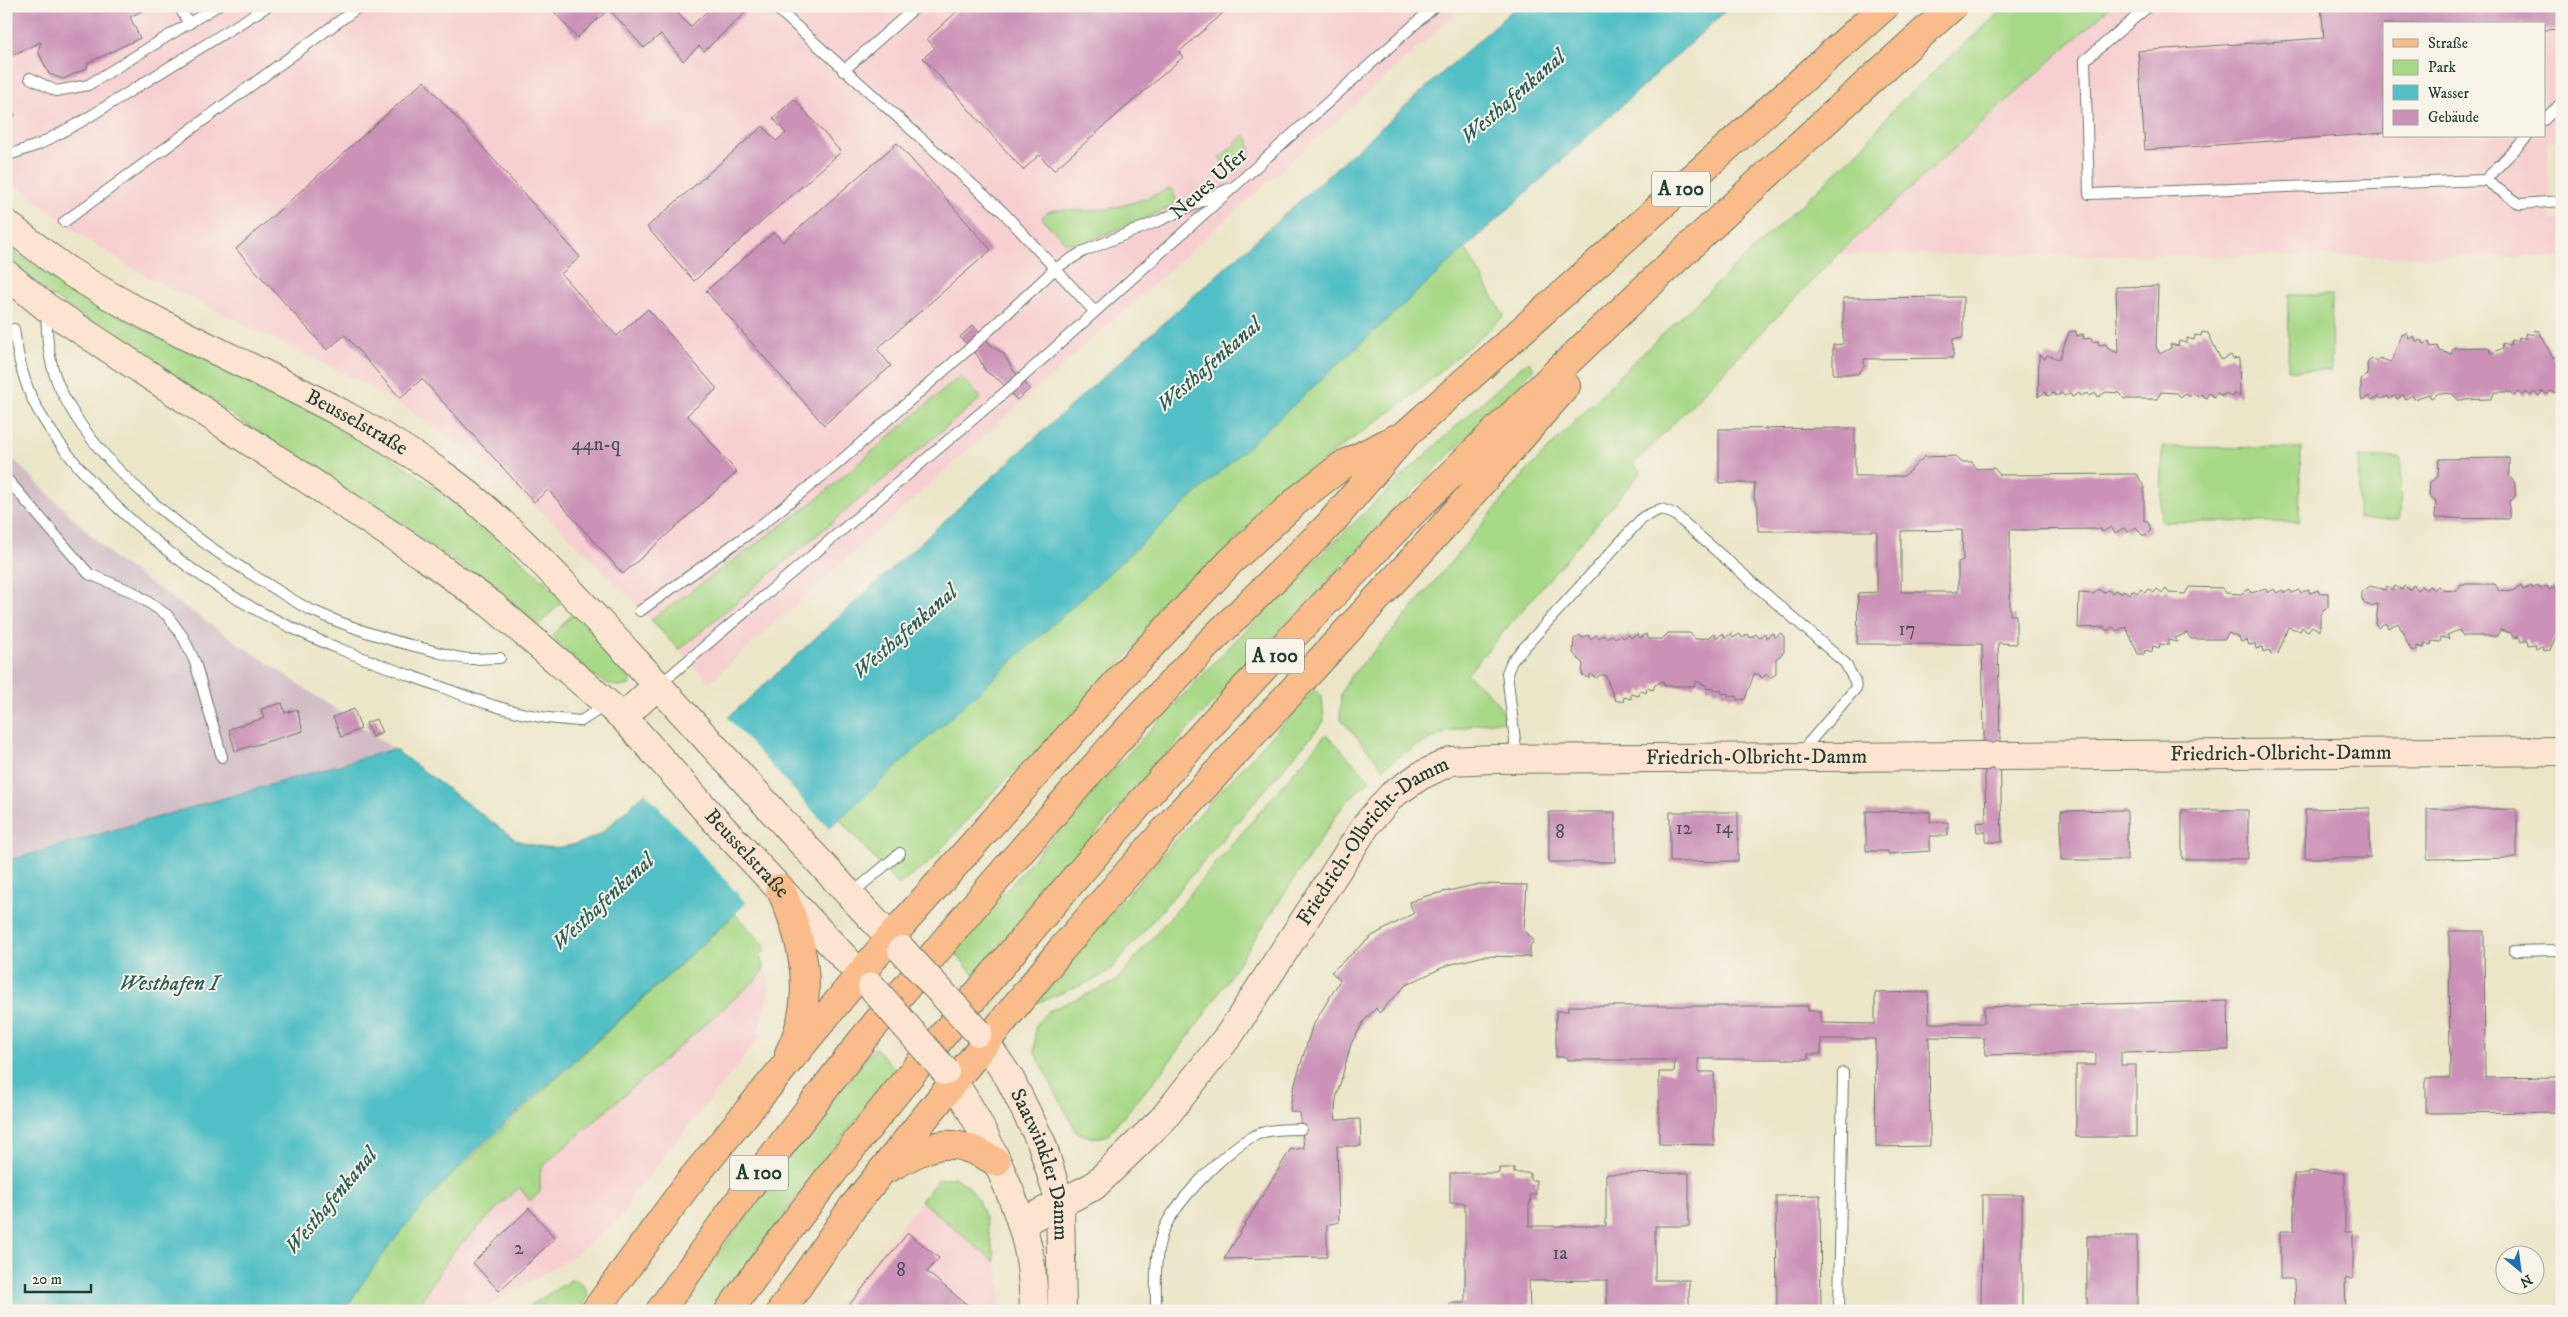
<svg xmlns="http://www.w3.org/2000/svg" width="2568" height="1317" font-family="'IM FELL DW Pica',serif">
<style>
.built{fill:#f7cfd1;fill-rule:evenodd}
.industrial{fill:#d2bdc6}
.green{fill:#a8d987;stroke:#648b5e}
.water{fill:#51bfc6;stroke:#387e7d}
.pier{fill:#ece6c9}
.building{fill:#cb91b7;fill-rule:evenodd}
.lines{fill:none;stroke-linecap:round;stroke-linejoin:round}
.lane-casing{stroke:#677868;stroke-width:12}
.secondary-casing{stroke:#677868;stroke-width:30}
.primary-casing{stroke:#677868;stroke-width:30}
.highway-casing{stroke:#677868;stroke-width:30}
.lane{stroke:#fff;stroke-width:10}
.secondary{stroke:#fde4d0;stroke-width:28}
.primary{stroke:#f9bc8a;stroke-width:28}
.highway{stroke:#f9bc8a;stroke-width:28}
.secondary-bridge-casing{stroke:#677868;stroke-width:30;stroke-linecap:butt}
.secondary-bridge{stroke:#fde4d0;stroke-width:28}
.labels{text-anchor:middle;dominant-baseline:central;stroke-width:4;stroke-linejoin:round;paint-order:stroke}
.number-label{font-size:19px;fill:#4a5255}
.shield{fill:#f7f3e8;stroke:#60746a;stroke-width:1}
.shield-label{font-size:20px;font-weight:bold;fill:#1f3d34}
.street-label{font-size:21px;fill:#1f3d34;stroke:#f7f3e8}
.water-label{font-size:22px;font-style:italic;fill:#2c5e58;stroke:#f7f3e8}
</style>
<rect width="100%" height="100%" fill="#f7f3e8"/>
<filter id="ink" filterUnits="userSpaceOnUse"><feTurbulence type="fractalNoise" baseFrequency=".02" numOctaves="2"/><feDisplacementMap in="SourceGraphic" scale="10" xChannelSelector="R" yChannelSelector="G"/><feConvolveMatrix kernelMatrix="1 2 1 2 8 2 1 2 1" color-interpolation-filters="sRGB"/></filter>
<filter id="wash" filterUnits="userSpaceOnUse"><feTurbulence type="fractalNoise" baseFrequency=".0096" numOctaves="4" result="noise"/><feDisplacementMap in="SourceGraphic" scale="20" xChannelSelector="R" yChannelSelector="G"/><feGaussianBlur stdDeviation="1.12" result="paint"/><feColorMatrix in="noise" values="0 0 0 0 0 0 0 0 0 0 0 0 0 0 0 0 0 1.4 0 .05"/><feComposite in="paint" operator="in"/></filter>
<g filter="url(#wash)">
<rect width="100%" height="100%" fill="#ece6c9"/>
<path class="built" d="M6 6H1465L709 682 632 600 556 524 488 467 411 411 369 386 144 275 84 238 6 177Z
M2111 6H2562V140L2547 141 2551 220H2562V257L1838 254ZM2384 24H2544V136H2384Z
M764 969 770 975 768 998 758 1032 762 1035 633 1195 619 1221 573 1256 480 1311H414L452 1253 519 1187 530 1201 540 1192V1172L543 1166 758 978Z
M954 1177 967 1186 978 1200 992 1241 1000 1281 1001 1311H833L938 1180Z"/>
<path class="industrial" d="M6 452 116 560 394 749 516 840 91 1311H6Z"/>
<path class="green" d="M2007 6H2111L1838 254 1633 465 1641 472 1467 674C1481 688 1502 700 1505 721 1461 723 1418 741 1383 768L1340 718 1341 694 1349 678 1399 624 1526 472 1632 363 1863 147 1895 107Z
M1245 135 1249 140 1250 151 1244 159 1230 169 1220 158Z
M1168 189H1172L1176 200 1167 209 1084 243H1066L1043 220V216C1052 206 1069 211 1081 211 1110 211 1141 202 1168 189Z
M6 246C107 322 227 364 336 424 422 470 492 534 564 599L539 625 456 562 52 296 6 260Z
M1465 248 1504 316 1413 395 1333 453 1295 484 1240 535 1057 731 985 800 928 864 898 885 847 828 840 818Z
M2289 295H2332L2331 371 2288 370Z
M1528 361 1534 369C1340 564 1150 763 974 975L954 951C1131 741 1323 544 1528 361Z
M960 376 981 398 679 650 651 620 811 504Z
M2162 447 2301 448 2299 522H2161Z
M2359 457 2401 458 2400 519H2358Z
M574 612 630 675V685C603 695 569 652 552 636Z
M1314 690 1322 696 1324 721 1320 726 1112 968 1098 978 1037 1003 1035 1000 1168 848Z
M1326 734 1370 780 1344 804 1200 1021 1164 1069 1108 1135C1095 1140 1088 1137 1076 1131L1035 1053V1028L1040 1020 1048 1011 1115 982Z
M735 914 764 945 765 950 760 956 764 969 758 978 543 1166 540 1172V1192L530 1201 519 1187 452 1253 414 1311H344L385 1249 441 1185Z
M875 1047 896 1070 816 1171 712 1311H677L788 1158Z
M954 1177C958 1180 963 1182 967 1185 984 1201 991 1240 995 1262L921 1201 938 1180Z
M573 1279 583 1284 588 1294 584 1304 579 1311H521Z"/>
<path class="water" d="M1517 6H1731L474 1152C424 1201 381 1252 344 1311H13L6 1289V861L394 749 516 840C550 851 566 850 599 835L1054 421Z"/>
<path class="pier" d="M726 716 830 830 737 915 735 914 746 903 645 792 639 795Z"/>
<g id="blocks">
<path class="building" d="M6 6H152L130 17 140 38 88 63 87 68 63 79 49 74 38 51 41 42 6 58Z
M549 6H672L690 27 713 6H739L745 13 704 51 699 46 683 61 661 34 644 48 609 9 577 38Z
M963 6H1231L1179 52 1183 57 1054 170 1039 155 1023 170 923 58 935 48 927 39Z
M2321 6H2562V29L2544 30V24H2384V133L2145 150 2138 51 2324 38Z
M424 81 580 257 561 274 617 336 648 309 717 389 687 415 737 472 623 574 548 490 534 502 422 379 400 398 345 335 327 350 236 249Z
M6 97 15 116 6 120Z
M794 99 841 152 694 281 647 227 763 126 776 141 786 133 773 118Z
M897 143 991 250 877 349 891 366 824 425 706 291 774 232 783 242Z
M2158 286 2156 347 2160 354 2171 348 2170 344 2178 346 2179 341 2187 343V338L2194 340 2195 335 2201 336 2202 332 2208 333 2221 360 2231 355 2233 359 2239 358 2240 397 2234 393 2232 397 2225 393 2223 396 2217 393 2214 397 2209 393 2206 398 2201 394 2198 397 2193 393 2189 397 2185 393 2181 397 2177 393 2161 392 2157 399H2124L2120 393 2106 392 2098 397 2096 393 2089 396 2087 393 2081 396 2079 393 2072 397 2070 393 2064 396 2062 393 2056 396 2054 393 2048 396 2045 392 2038 397 2039 355 2045 359 2047 355 2059 359 2069 332 2076 331 2077 336 2083 334 2084 339 2091 338 2092 342 2098 341 2099 345 2106 344 2108 349 2118 353 2116 287Z
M1963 297V338L1953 339V358L1864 359V367L1857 374H1833V345L1843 344V298Z
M973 325 991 345 1004 354 1013 370 1030 389 1017 400 1000 381 985 371 978 356 960 337Z
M2534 330 2539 331 2553 358 2562 353V393L2559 391 2556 394 2550 391 2548 395 2542 391 2539 396 2534 392 2531 396 2526 392 2523 396 2518 392 2514 396 2510 392H2495L2491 399 2458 400 2453 394 2439 393 2431 398 2429 394 2414 399 2412 395 2406 399 2403 395 2397 399 2395 396 2389 399 2388 396 2381 399 2379 396 2372 400 2369 396 2362 400 2361 396V379L2368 375 2367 364 2371 358 2377 362 2379 358 2391 362 2401 335 2407 333 2409 339 2414 336 2416 341 2422 340 2424 344 2429 342 2431 347 2438 346 2440 351 2451 354 2453 348 2488 347 2492 353 2503 348 2502 343 2510 345 2511 340 2518 341 2519 337 2526 339V333L2533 335Z
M1855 428V476H1904L1924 457 1956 456 1961 462H1972L1977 469 1994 468 2000 475 2137 474 2144 487V520L2148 522 2151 530 2146 535H2142L2136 527 2127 532 2124 528 2115 533 2111 527 2102 532 2101 529 2010 530V615H2016V644L1998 643 2002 842H1986V832H1977L1976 823 1986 822 1982 644H1857L1858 593 1877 592V531H1758V507L1754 498 1755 483H1719V429ZM1962 530 1963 560 1958 562V592H1901V531Z
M2509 458V476L2515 483V497L2509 501V519L2435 518 2436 501 2429 495 2430 482 2438 477 2439 459Z
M2461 584H2495L2499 590 2513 591 2521 586 2523 590 2530 586 2532 589 2538 586 2540 589 2547 586 2549 590 2555 586 2557 590 2562 587V623L2550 650 2543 651 2542 646 2536 649 2535 644 2528 645 2527 640 2521 642 2519 637 2513 638 2511 633 2500 630 2497 636H2463L2459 630 2447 635 2449 639 2441 637 2440 642 2432 641 2431 645 2425 643 2424 648 2417 646V651L2411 650 2398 623 2388 628 2385 623 2378 628 2376 624 2378 604 2371 606 2365 604 2362 599V592L2370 586 2385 590 2387 586 2393 590 2395 586 2402 590 2404 586 2410 590 2413 585 2418 590 2421 586 2426 590 2429 586 2434 590 2438 586 2442 590 2457 591Z
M2189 587 2222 588 2226 593 2241 594 2249 589 2251 593 2266 589 2268 593 2274 589 2277 593 2282 590 2285 593 2290 590 2292 593 2299 590 2301 593 2308 589 2310 593 2318 590 2319 593H2328V607L2320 614V631L2312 626 2308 631 2302 627 2300 631 2288 627 2278 654 2271 655 2270 650 2264 652 2263 647 2256 649 2255 644 2249 645 2247 640 2241 642 2239 637 2228 633 2225 639H2191L2187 633 2175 638 2177 642 2168 640V645L2160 644 2159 648 2153 646 2152 652 2145 650 2144 654H2138L2126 627 2116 631 2113 627 2106 631 2104 627 2078 628 2079 593 2094 594 2098 589 2104 593 2107 590 2113 593 2115 590 2121 593 2123 590 2130 594 2132 590 2138 593 2141 589 2146 593 2149 589 2154 593 2157 589 2162 593 2166 589 2169 593 2185 594Z
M1668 633H1690L1695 639 1707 638 1714 633 1717 638 1723 633 1725 638 1731 633 1733 638 1740 634 1742 638 1748 634 1750 638 1756 634 1759 638 1765 633 1766 638 1773 633 1774 638 1781 633 1784 637V652L1776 659V674L1770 678 1767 674 1762 678 1759 674H1754L1745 699 1737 700V696L1729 697 1728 693 1722 694 1721 690 1714 691V688L1707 689 1706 685 1696 681 1694 686H1665L1663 681 1655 685 1653 690 1647 688 1646 693 1640 690 1639 696 1631 694V699L1624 697 1623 702 1615 700 1605 675H1599L1597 678 1590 674 1589 678 1582 675 1583 664 1573 653 1574 639 1580 635 1582 638 1588 635 1590 639 1596 635 1598 638 1604 635 1606 638 1612 635 1615 638 1621 635 1623 638 1629 635 1631 638 1638 634 1640 638 1646 634 1648 639H1662Z
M282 703 285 713 297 709 303 731 235 751 229 729 264 718 261 709Z
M354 709 361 729 341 737 333 717Z
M376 719 382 733 372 737 366 723Z
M2370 808V858H2305V809Z
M2427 809H2517V858L2427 859Z
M2127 810V860H2061V811Z
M2182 810H2248V859H2182Z
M1866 811 1930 812V822H1948V836H1930V851L1888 854V851H1866Z
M1549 812H1615V862H1549Z
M1670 812H1738V861L1670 862Z
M1479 884 1527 885 1524 929 1534 941 1530 946V957L1484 956 1448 965 1406 985 1379 1013 1376 1008 1364 1021 1351 1044 1336 1099 1335 1114 1336 1120 1360 1119 1361 1146H1337L1339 1222 1327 1225V1257L1224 1259 1290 1150 1304 1148 1300 1113 1290 1111 1293 1090 1312 1027 1340 980 1331 972 1372 936 1414 913 1409 902 1426 896Z
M2449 931H2484L2485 1078 2562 1077V1112L2426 1113V1078H2450Z
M1928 992 1929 1023H1984V1007L2228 1001 2229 1050 2121 1052V1065H2136V1137H2076V1065H2096V1053L1985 1055 1984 1038 1929 1037 1930 1146 1876 1147 1875 1039H1821V1054H1808V1059H1698V1072H1714V1145L1659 1144V1072H1674L1675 1060H1567V1057H1556V1011H1568V1006H1808V1011H1821V1023L1875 1024V993Z
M1499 1168H1514V1173H1530V1180H1536V1195H1530L1531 1203H1529V1226H1606V1174L1689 1173V1226H1655V1280H1689V1311H1607V1280L1529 1281 1530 1311H1450V1303H1465V1203H1450V1173H1499Z
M2309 1171 2345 1173V1232H2353V1279H2345L2346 1311H2295L2294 1279H2280V1231H2294V1174H2309Z
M1820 1195 1821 1311H1777L1776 1196Z
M1982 1195H2022V1311H1981Z
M529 1208 555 1238 499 1291 473 1263Z
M908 1233 939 1258 927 1272 975 1311H844Z
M2087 1236H2137V1311H2087Z"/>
</g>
</g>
<g filter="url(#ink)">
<use href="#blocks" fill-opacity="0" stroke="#677868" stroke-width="1"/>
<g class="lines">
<defs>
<path id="lane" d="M179 6 189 24
M774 6 1003 212 1094 311
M2149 6 2085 60 2089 194 2485 180 2520 204 2562 201
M843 71 917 6
M30 78 56 91 88 85 217 6
M2544 120 2562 102
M6 156 40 144 84 120 268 6
M2485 180 2528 136
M64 222 360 6
M46 310C47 336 48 360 58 384 93 465 192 539 266 583 280 592 296 603 311 610 348 627 387 640 426 649 440 652 456 659 470 659 480 659 490 658 500 658
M14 329C18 358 24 386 39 412 88 495 192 579 278 621 323 644 370 661 417 678 456 692 495 709 536 716 551 719 566 720 581 721L606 705
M6 478 89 574 133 592 167 615 183 637 195 662 222 757
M640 611 761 525 837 464 970 348 1056 268 1084 251 1161 220 1228 189
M659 685 1017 382 1435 6
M1517 758 1507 673 1512 661 1643 517 1661 509 1674 514 1845 663 1855 681 1856 688 1800 753
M850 895 900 853
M2514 951 2562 950
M1156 1311C1156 1286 1154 1258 1162 1234 1170 1207 1229 1146 1256 1135 1269 1129 1287 1129 1301 1129
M1839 1311 1843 1073"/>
<g id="secondary">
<path id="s1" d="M6 224C26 239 46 256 67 270 189 348 329 393 447 478 515 528 571 592 628 653 720 752 809 853 902 950"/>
<path id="s2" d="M6 274 46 307 428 559 492 605 623 717 715 820 872 987"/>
<path d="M623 717 658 685"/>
<path id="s3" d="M2000 756 2562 751"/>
<path id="s4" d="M978 1032 1010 1079 1042 1144 1060 1203 1062 1311"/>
<path d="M945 1071C977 1111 1020 1204 1029 1254 1033 1273 1033 1292 1034 1311"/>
<path id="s5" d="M1021 1223 1094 1186 1163 1119 1230 1034 1367 824 1392 795 1420 776 1451 761 1492 759 1985 756"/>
</g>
<path id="primary" d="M780 888C804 940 817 1000 789 1053
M889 1168C934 1143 949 1134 996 1162
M595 1311 687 1185 890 938
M781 1311 852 1208 986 1042"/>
<path id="highway" d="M890 938 1127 671 1231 561 1301 497 1343 465 1397 438
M986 1042 1061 950 1179 814 1440 530 1566 386
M660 1311 746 1191 863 1039 984 894 1115 743 1207 645 1329 525 1407 433 1885 6
M729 1311C817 1188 911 1072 1008 957 1108 837 1212 721 1320 608 1354 574 1386 538 1420 505 1593 334 1772 168 1953 6"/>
</defs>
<use href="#lane" class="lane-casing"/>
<use href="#secondary" class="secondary-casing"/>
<use href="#primary" class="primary-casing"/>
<use href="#highway" class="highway-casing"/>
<use href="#lane" class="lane"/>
<use href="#secondary" class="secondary"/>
<use href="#primary" class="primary"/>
<use href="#highway" class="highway"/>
<defs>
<path id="secondary-bridge" d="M902 950 978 1032
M872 987 945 1071"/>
</defs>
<use href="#secondary-bridge" class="secondary-bridge-casing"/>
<use href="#secondary-bridge" class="secondary-bridge"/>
</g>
</g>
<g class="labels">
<g class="number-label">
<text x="596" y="444">44n-q</text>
<text x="1907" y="629">17</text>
<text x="1724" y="827">14</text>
<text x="1684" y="828">12</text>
<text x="1560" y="832">8</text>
<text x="519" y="1248">2</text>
<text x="1560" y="1253">1a</text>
<text x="901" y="1270">8</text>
</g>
<g class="shield">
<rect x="1652" y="171.5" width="58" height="35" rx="4"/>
<rect x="1246" y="638.5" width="58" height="35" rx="4"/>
<rect x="730" y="1155.5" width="58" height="35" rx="4"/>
</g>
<g class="shield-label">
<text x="1681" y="189">A 100</text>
<text x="1275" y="656">A 100</text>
<text x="759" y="1173">A 100</text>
</g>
<g class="street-label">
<text transform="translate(1209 184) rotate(-42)">Neues Ufer</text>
<text stroke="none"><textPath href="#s1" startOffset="404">Beusselstraße</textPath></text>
<text stroke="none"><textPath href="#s3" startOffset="281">Friedrich-Olbricht-Damm</textPath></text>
<text stroke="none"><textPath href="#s5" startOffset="949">Friedrich-Olbricht-Damm</textPath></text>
<text stroke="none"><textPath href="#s5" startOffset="529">Friedrich-Olbricht-Damm</textPath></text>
<text stroke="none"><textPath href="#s2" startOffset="945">Beusselstraße</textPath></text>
<text stroke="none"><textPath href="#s4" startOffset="149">Saatwinkler Damm</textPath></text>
</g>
<g class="water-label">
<text transform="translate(1513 97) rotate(-41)">Westhafenkanal</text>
<text transform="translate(1209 365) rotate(-41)">Westhafenkanal</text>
<text transform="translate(905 632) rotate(-41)">Westhafenkanal</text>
<text transform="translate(603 902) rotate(-43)">Westhafenkanal</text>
<text x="169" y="983">Westhafen I</text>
<text transform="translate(331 1201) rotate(-50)">Westhafenkanal</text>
</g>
</g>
<rect width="2568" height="1317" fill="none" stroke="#f7f3e8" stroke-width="25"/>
<rect x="2383" y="22" width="162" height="115" fill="#f7f3e8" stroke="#a1aaa0"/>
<rect x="2393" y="39" width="25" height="8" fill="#f9bc8a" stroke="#a1aaa0"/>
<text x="2428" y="48" font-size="15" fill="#1f3d34">Straße</text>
<rect x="2393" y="60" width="25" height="15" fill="#a8d987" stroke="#a1aaa0"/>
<text x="2428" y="72" font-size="15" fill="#1f3d34">Park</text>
<rect x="2393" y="85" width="25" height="15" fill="#51bfc6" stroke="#a1aaa0"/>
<text x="2428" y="98" font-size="15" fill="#1f3d34">Wasser</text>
<rect x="2393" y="110" width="25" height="15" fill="#cb91b7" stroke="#a1aaa0"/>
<text x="2428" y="122" font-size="15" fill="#1f3d34">Gebäude</text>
<g transform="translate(2520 1270) rotate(151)"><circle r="24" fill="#f7f3e8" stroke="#a1aaa0"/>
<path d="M0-4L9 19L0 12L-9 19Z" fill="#1f6fb2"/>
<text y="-8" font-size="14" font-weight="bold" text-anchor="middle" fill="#1f3d34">N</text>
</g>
<path d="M25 1284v8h66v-8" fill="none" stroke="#1f3d34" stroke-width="2.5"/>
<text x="32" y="1284" font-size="15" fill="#1f3d34" stroke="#f7f3e8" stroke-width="4" paint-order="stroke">20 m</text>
</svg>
